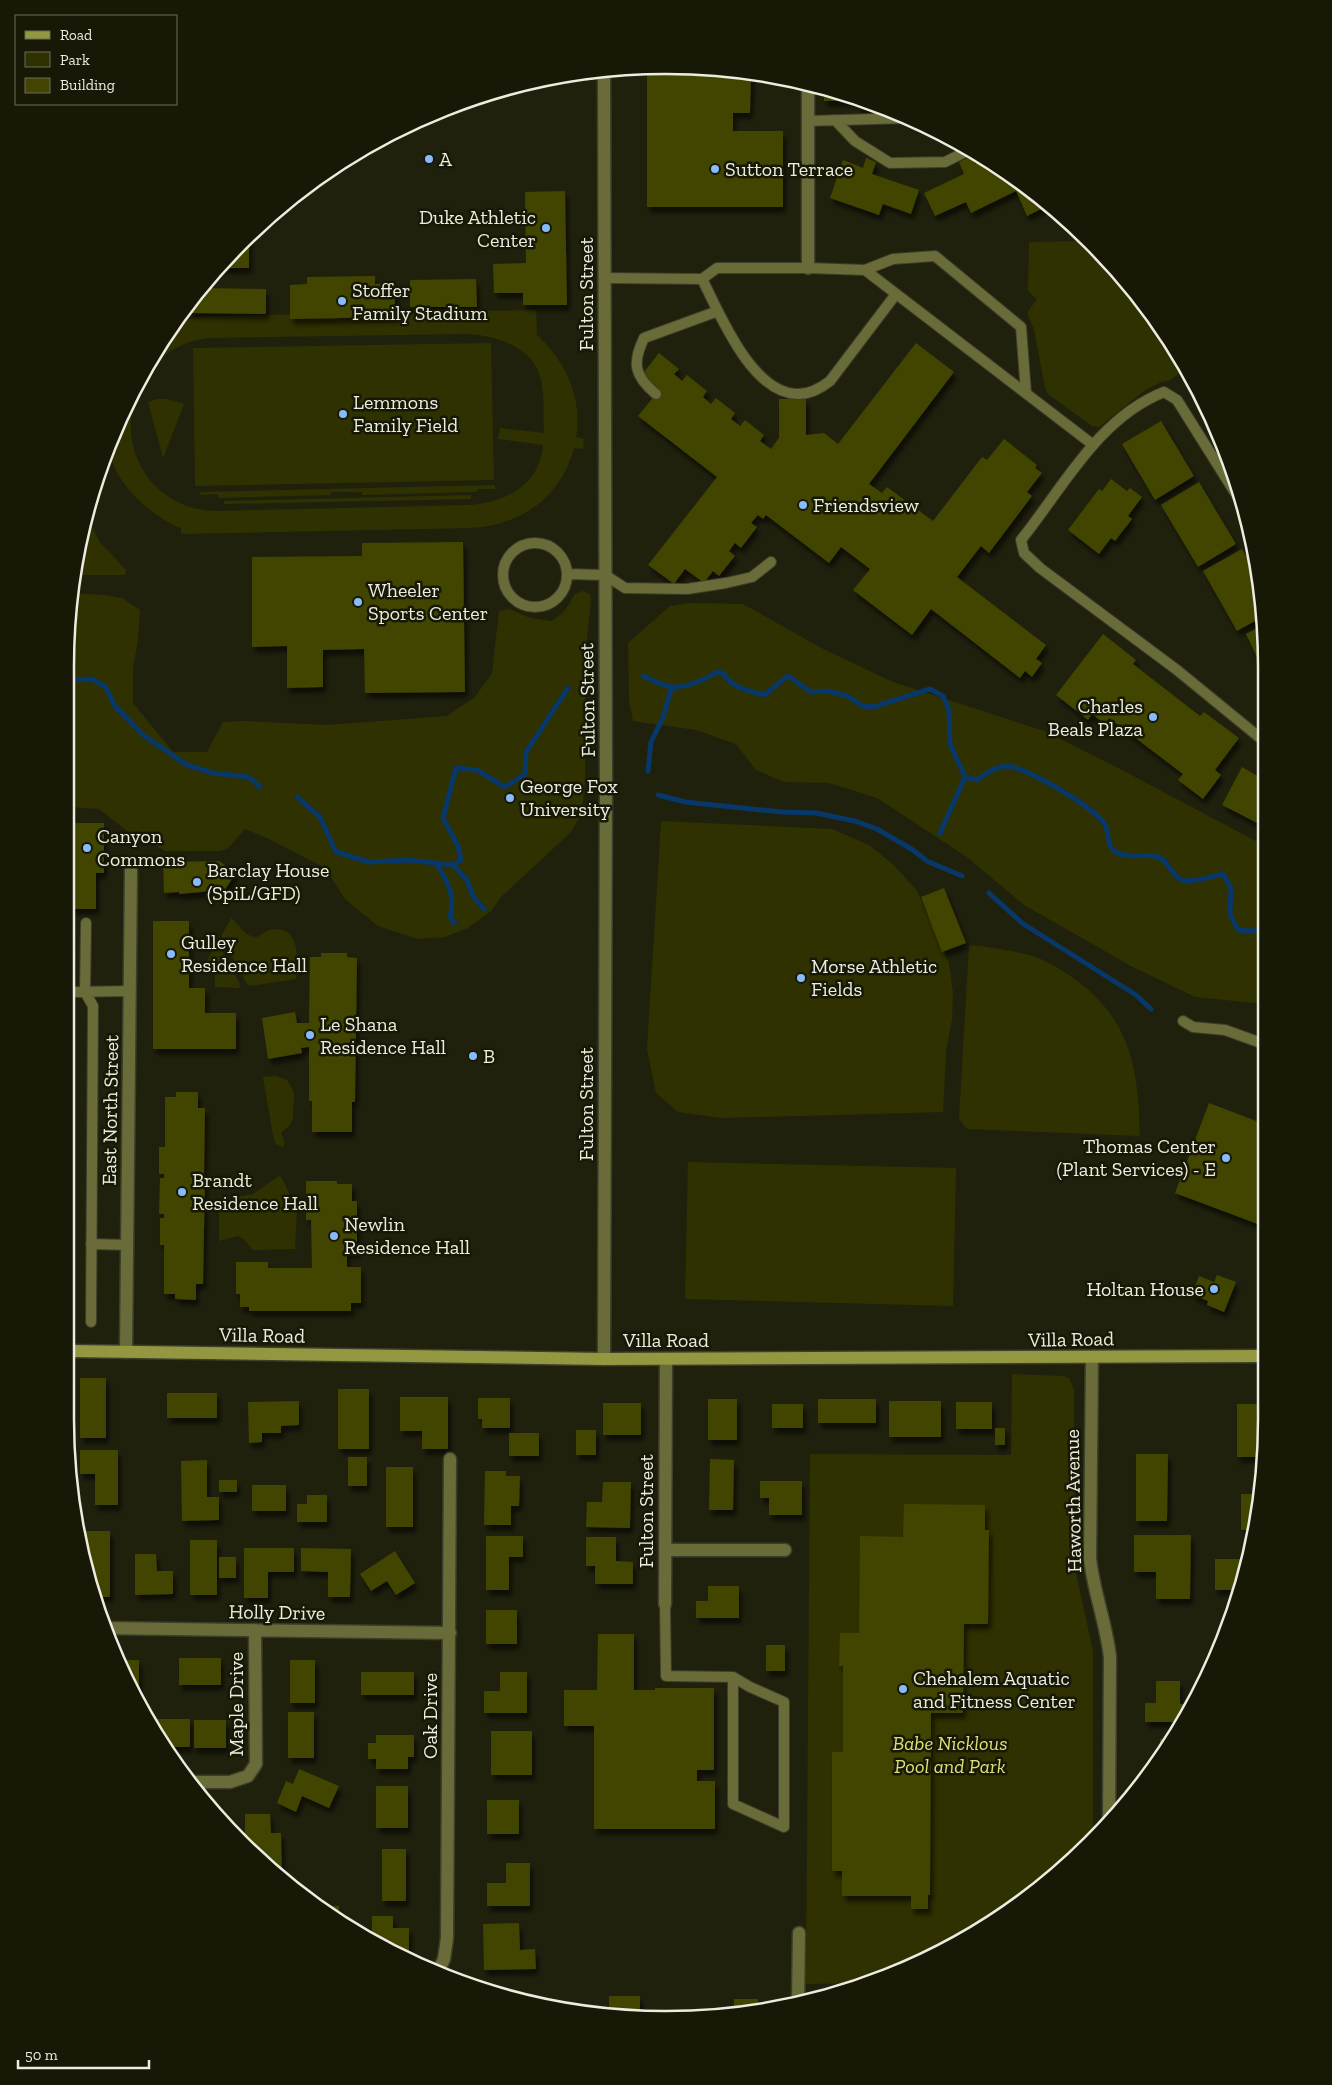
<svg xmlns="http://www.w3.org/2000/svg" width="1332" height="2085" font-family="'Zilla Slab',serif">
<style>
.green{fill:#303100}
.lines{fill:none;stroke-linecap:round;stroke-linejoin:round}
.stream{stroke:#08376a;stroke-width:5}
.building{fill:#434401;filter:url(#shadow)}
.service-casing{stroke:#3d3e2b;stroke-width:12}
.minor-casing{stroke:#3d3e2b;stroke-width:15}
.tertiary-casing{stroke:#3d3e2b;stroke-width:15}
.secondary-casing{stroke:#3d3e2b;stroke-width:15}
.service{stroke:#696b38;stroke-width:10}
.minor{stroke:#696b38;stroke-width:12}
.tertiary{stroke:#696b38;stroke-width:12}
.secondary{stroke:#939740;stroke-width:12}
.poi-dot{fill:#87bbfb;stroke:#171805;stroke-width:2}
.labels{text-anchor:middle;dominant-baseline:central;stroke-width:5;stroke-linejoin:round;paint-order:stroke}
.poi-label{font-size:20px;fill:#ecede0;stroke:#171805;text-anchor:start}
.street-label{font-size:20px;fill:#ecede0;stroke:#171805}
.park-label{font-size:20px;font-style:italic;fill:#dce176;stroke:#171805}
.rim{fill:none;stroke:#ecede0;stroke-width:2.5}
</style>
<defs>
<filter id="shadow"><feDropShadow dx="3" dy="5.5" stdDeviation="2.5" flood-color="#0009"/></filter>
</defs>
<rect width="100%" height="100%" fill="#20210d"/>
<path class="green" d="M1088 241 1118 270 1188 368 1168 381 1161 382 1144 391 1099 427 1092 426 1048 394 1045 388 1034 329 1027 313 1037 299 1028 291 1029 242Z
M536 310 537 333H535C565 360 583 397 576 437L584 439 583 449 574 448C560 499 521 525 470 528L181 534V528C150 517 101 472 111 436L136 393C116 451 154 511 217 511L470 505C506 502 540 485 543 445L498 439 500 428 544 433C543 415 545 393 540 376 531 346 494 335 467 334L208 338C183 342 166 351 149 370L176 323 203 316Z
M491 343 494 480 195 486 193 348Z
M157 399H166L184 404 163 458 148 402Z
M495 485V489H477V492L362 495V492H331V495L219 498 218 494 200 495V492Z
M471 495V499L224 504V501Z
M88 519 99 541 126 570 125 575H74Z
M582 591 590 594 591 600 585 657V779L582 813 571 832 502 896 490 912 468 928 445 937 418 939 378 926 345 899 325 868 267 838 245 829 228 848 221 851H166L131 834 99 809 70 807V593L104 595 122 598 140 610 138 638 133 670V703L173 752H207L223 722 244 721 327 725 447 716 475 697 492 673 499 611 509 609 530 618 552 621 564 612 575 594Z
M689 603 743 604 825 650 893 682 1044 731 1124 771 1265 846 1264 1004 1195 997 1131 966 1024 905 967 857 877 798 829 783 784 782 756 770 736 744 696 730 633 721 629 700 628 643 670 606Z
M661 821 832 829 869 845 894 865 917 891 949 963 953 993 952 1019 946 1052 943 1112 722 1118 678 1112 656 1093 647 1049Z
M231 918C241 925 242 936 257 937 262 935 265 931 270 930 301 923 298 961 296 979L250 986 247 984 221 936Z
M217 942 239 982 240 988 215 987V971H205V964Z
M969 945C989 947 1010 950 1029 955 1044 959 1061 969 1073 978 1132 1020 1138 1069 1140 1136L967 1129 959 1119Z
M276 1076 287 1080 294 1092 293 1118 290 1125 281 1133 285 1143 283 1147 276 1144 273 1136 263 1077Z
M688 1162 956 1168 953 1306 685 1299Z
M279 1176 282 1178 297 1211 295 1249 252 1250 245 1240 238 1236 219 1241V1206H232V1198L253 1194Z
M1012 1374 1063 1376 1069 1378 1074 1390 1075 1569 1093 1651V1841L1000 1919 932 1958 866 1983 806 1984 810 1454 1011 1455Z"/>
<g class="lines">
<path class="stream" d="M643 676C651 679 664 687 673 687 687 687 705 680 717 672L723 673C733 689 747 690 764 695L788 676 811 692 828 691 847 696 863 706 873 707 930 689 943 696 949 710 950 744 965 777 977 780C987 773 995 766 1008 766 1025 767 1098 809 1105 825 1110 834 1106 846 1116 852 1129 859 1141 854 1154 856 1170 858 1170 878 1185 881 1194 882 1213 876 1223 874L1231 888 1230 914 1238 930 1252 931 1264 927
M70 680 91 679 105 686 115 706 143 735 187 765 213 773 249 777 260 787
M648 771 651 742 663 717 672 687
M658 795 685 802 782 812 816 813 855 821 877 829 913 850 927 861 962 876
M297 797 320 817 336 852 369 862 408 860 453 865 461 860 458 846 443 818 456 768 477 770 505 787 525 774 526 752 568 688
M940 833 965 777
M436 863C447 881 456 895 450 916L454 923
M453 865 467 880 473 896 484 909
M989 893 1022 923 1136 995 1151 1009"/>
</g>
<path class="building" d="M706 66 751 74 750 113H733V131H783V207H647V68Z
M824 86 881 108H859V101H824Z
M971 156 975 164 985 160 1032 189 1049 205 1027 216 1016 191 971 213 966 202 935 216 924 193 964 174 959 162Z
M866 158 876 162 872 174 919 190 911 214 883 204 879 215 830 198 843 160 863 168Z
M565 191 567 305H523V293H494L493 264 526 263 525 192Z
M249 236V268H219L246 240Z
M375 276V284L395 283V317L290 319V285L307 284V277Z
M476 279 477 307H410V280Z
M200 288 266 289V314L190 313V299Z
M916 343 954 372 869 484 882 493 887 487 933 521 982 457 987 460 1004 439 1037 465 1035 468 1042 473 1027 492 1032 496 989 553 981 546 957 577 1046 645 1036 659 1042 663 1032 677 1025 671 1020 678 931 609 912 635 853 590 870 569 841 547 829 563 766 515 763 519 758 515 751 523 757 527 741 548 735 543 729 551 735 556 719 576 713 571 704 583 685 569 674 584 648 565 717 477 638 416 656 394 640 377 659 353 679 369 674 374 682 381 687 375 707 391 703 397 711 404 716 398 735 413 731 419 740 426 745 420 764 435 760 441 771 449 779 438V399H806V435L824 433 838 444Z
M1161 421 1194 476 1155 500 1122 444Z
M1111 479 1127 491 1130 488 1142 497 1128 516 1132 519 1115 541 1111 538 1099 554 1068 530 1099 489 1102 491Z
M1199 482 1236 544 1198 567 1161 505Z
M463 542 465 692 365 693 364 649 323 650V687L287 688V646L252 647V557L362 556V543Z
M1242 549 1255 571 1264 616 1237 631 1203 571Z
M1265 624 1266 626 1265 674 1246 634Z
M1103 634 1136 660 1133 664 1200 716 1204 712 1239 738 1215 770 1221 775 1203 799 1178 780 1183 774 1109 718 1105 724 1092 714 1088 720 1056 695Z
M1242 767 1265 780V827L1222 805Z
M70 823H104V873H96V909H70Z
M219 861 236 873 220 897 212 891 179 894V892L164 893 163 862Z
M944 888 966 943 942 952 921 897Z
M153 921H189V988H205V1013H236V1049H153Z
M321 953H347V957L357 958 355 1102H352V1132H312V1101H309V1047L301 1048 302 1053 268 1059 262 1018 295 1012 297 1023H309L310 957H321Z
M176 1092H198V1108H205L204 1178H205L203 1284H196V1300L175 1299V1294H164V1245H160V1218H164V1214H159L160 1178H164V1174H159V1147H165V1097H176Z
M1209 1103 1264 1124 1263 1226 1175 1193Z
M306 1181H337V1184H352V1201H357V1253H347V1267H361V1303H351V1311H249V1307H240V1294H236V1262H268V1268H312L311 1220H306Z
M1217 1275 1236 1282 1224 1312 1207 1305 1208 1301 1192 1295 1199 1276 1214 1282Z
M80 1378H106V1438H80Z
M338 1389H369V1449H338Z
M167 1393H217V1418H167Z
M400 1397H448V1449H422V1431H400Z
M478 1398H510V1428H482V1419H478Z
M708 1399H737V1440H708Z
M818 1399H876V1423H818Z
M299 1401V1425L281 1426V1433H262V1442L249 1443 248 1402Z
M889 1401H941V1437H889Z
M956 1402H992V1429H956Z
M603 1403H641V1435H603Z
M772 1404H803V1428H772Z
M1237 1404H1262V1457H1237Z
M995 1428H1005V1445H995Z
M576 1430H596V1455H576Z
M509 1433H539V1456H509Z
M80 1450H118V1505H95V1474H80Z
M1136 1454H1168L1167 1521H1136Z
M348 1457H367V1486H348Z
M710 1459 734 1460 733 1510H709Z
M207 1460V1497H219V1520L182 1521 181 1461Z
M386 1467H413V1527H386Z
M485 1471H506V1476H520L519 1506H511V1525H484Z
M219 1480H237V1492H219Z
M760 1481H802V1515H769V1498H760Z
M603 1482H631L630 1528 586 1527 587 1502H602Z
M252 1485H286V1511H252Z
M1241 1494H1258V1504H1260L1253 1530H1241Z
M307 1495H327V1522H297V1504H307Z
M904 1504 985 1505V1530H989L988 1624H964L963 1713H931L930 1895H928V1909H911V1896H842V1871H832V1752H843V1666H839L840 1633H859L860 1536 903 1537Z
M78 1531H110V1597H93Z
M1134 1535H1191L1190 1599H1156V1572H1134Z
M486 1536H523V1557H509V1590H486Z
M586 1537H616V1561L633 1562V1584H595V1566H586Z
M190 1540H217V1595H190Z
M244 1548H294V1572H268V1598H244Z
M301 1548 351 1549 350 1597H328V1572L301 1571Z
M395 1551 415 1583 396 1595 387 1581 371 1591 360 1574Z
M135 1554H156L157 1571H173V1594L135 1595Z
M219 1557H236V1578H219Z
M1215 1559H1245L1237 1590H1215Z
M708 1586H739V1618H696V1601H708Z
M486 1610H517V1644H486Z
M598 1634H634V1690H655V1688H714V1770H697V1781H715V1829H594V1726H564V1690H597Z
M766 1645H785V1671H766Z
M179 1658H221V1685H179Z
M120 1660H139V1688H134Z
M290 1660H315V1703H290Z
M361 1672H414V1695H361Z
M500 1672H527V1713H484V1691H500Z
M1156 1681H1180V1704H1190L1179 1722H1145V1703H1156Z
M288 1712H314V1758H288Z
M157 1719H190V1747H164L157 1734Z
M194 1720H226V1748H194Z
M491 1731H532V1775H491Z
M376 1735H414V1757H408V1769H376V1759H368V1743H376Z
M1160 1739H1169L1160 1755Z
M1148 1763H1155L1149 1775Z
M299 1769 339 1786 329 1808 302 1796 296 1812 277 1803 286 1781 293 1784Z
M376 1786H408V1828H376Z
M487 1800H519V1834H487Z
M245 1814H270L271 1833H281L282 1877H279L235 1837V1833H245Z
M220 1819H231V1831Z
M382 1849H406V1901H382Z
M506 1863H530V1906H487V1883H506Z
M315 1906H339V1922Z
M372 1916H393V1928H409V1951H391L372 1942Z
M519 1923 520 1950 535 1949 536 1969 484 1970 483 1924Z
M609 1996H640V2017L609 2014Z
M734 1999H758V2008L734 2011Z"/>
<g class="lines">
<defs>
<path id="service" d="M835 120 855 141 890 163 945 162 969 150
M808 121 907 118
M865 270 893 259 935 256 1021 327 1026 393
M605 278 702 279 717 268H808L865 270 1092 444
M702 279C720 314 752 395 799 394 811 394 821 388 830 381L896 294
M656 394C634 376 632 363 644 338L718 311
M1241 502 1177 400 1164 392C1098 418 1063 488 1021 540L1024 553 1040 568 1177 670 1265 742
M503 575a32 32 0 1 1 64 0a32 32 0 1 1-64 0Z
M567 574 605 575 625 588 687 589 726 583 752 577 771 562
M86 923 85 992 93 1006 91 1322
M70 992 130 991
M1183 1021 1193 1027 1225 1030 1264 1044
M91 1244 128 1245
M665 1604 666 1676 733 1677 750 1687 784 1702V1827L733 1804V1677"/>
<path id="minor" d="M808 83V268
M126 1352 131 868
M665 1550H785
M665 1604 666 1359
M105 1628 450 1633
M191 1782H230L248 1776 256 1764 255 1630
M438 1972 444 1959 447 1938 450 1459
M798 2003 799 1933"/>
<path id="tertiary" d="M604 70 606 780 604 1359
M1092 1357 1090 1559C1094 1593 1106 1623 1110 1657L1109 1823"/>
<path id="secondary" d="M70 1351 604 1359 1263 1356"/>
</defs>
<use href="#service" class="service-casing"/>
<use href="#minor" class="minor-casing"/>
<use href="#tertiary" class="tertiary-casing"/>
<use href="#secondary" class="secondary-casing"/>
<use href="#service" class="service"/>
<use href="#minor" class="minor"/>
<use href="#tertiary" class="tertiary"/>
<use href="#secondary" class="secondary"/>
</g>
<g class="poi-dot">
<circle cx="429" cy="159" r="5"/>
<circle cx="715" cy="169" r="5"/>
<circle cx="546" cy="228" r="5"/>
<circle cx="342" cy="301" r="5"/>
<circle cx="343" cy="414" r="5"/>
<circle cx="803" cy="505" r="5"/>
<circle cx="358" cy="602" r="5"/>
<circle cx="1153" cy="717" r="5"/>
<circle cx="510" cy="798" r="5"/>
<circle cx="87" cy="848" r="5"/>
<circle cx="197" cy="882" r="5"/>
<circle cx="171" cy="954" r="5"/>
<circle cx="801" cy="978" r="5"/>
<circle cx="310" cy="1035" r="5"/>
<circle cx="473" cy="1056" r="5"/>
<circle cx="1226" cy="1158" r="5"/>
<circle cx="182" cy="1192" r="5"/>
<circle cx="334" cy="1236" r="5"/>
<circle cx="1214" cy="1289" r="5"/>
<circle cx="903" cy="1689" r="5"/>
</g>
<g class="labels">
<g class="poi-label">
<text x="439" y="159">A</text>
<text x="725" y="169">Sutton Terrace</text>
<text x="536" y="217" text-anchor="end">Duke Athletic<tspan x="536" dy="23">Center</tspan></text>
<text x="352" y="290">Stoffer<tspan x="352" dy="23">Family Stadium</tspan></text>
<text x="353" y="402">Lemmons<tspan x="353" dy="23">Family Field</tspan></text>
<text x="813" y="505">Friendsview</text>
<text x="368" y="590">Wheeler<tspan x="368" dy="23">Sports Center</tspan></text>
<text x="1143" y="706" text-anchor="end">Charles<tspan x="1143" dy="23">Beals Plaza</tspan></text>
<text x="520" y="786">George Fox<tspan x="520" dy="23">University</tspan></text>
<text x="97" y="836">Canyon<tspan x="97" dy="23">Commons</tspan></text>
<text x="207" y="870">Barclay House<tspan x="207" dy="23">(SpiL/GFD)</tspan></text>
<text x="181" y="942">Gulley<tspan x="181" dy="23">Residence Hall</tspan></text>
<text x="811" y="966">Morse Athletic<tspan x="811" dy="23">Fields</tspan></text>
<text x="320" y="1024">Le Shana<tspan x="320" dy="23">Residence Hall</tspan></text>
<text x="483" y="1056">B</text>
<text x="1216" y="1146" text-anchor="end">Thomas Center<tspan x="1216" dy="23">(Plant Services) - E</tspan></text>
<text x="192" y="1180">Brandt<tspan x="192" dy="23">Residence Hall</tspan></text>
<text x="344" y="1224">Newlin<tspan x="344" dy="23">Residence Hall</tspan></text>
<text x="1204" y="1289" text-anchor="end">Holtan House</text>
<text x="913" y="1678">Chehalem Aquatic<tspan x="913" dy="23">and Fitness Center</tspan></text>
</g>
<g class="street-label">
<text transform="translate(586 294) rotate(-90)">Fulton Street</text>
<text transform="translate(587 700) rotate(-91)">Fulton Street</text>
<text transform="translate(586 1104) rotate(-90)">Fulton Street</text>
<text transform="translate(110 1110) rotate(-89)">East North Street</text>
<text transform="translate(262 1335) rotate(1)">Villa Road</text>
<text transform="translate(1071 1339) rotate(-1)">Villa Road</text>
<text x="666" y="1340">Villa Road</text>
<text transform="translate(1073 1501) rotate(-91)">Haworth Avenue</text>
<text transform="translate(646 1511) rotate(-90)">Fulton Street</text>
<text transform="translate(277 1612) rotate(1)">Holly Drive</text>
<text transform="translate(236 1704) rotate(-90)">Maple Drive</text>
<text transform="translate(430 1716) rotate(-90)">Oak Drive</text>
</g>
<g class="park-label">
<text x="950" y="1743">Babe Nicklous<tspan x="950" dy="23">Pool and Park</tspan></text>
</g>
</g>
<path d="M0 0H1332V2085H0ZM666 74H666A592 592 0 0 1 1258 666V1419A592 592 0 0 1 666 2011H666A592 592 0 0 1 74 1419V666A592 592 0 0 1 666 74Z" fill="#171805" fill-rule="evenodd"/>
<path class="rim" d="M666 74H666A592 592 0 0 1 1258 666V1419A592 592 0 0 1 666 2011H666A592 592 0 0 1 74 1419V666A592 592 0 0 1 666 74Z"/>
<rect x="15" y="15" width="162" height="90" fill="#171805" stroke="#6c6d5d"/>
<rect x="25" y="31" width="25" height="8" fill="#939740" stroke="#6c6d5d"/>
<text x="60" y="40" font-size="15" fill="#ecede0">Road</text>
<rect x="25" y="52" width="25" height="15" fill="#303100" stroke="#6c6d5d"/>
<text x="60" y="65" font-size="15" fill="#ecede0">Park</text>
<rect x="25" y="78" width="25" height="15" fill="#434401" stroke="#6c6d5d"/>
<text x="60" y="90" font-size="15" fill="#ecede0">Building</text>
<path d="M18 2060v8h131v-8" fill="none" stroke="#ecede0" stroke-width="2.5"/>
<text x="25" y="2060" font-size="15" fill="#ecede0" stroke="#171805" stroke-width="4" paint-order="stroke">50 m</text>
</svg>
